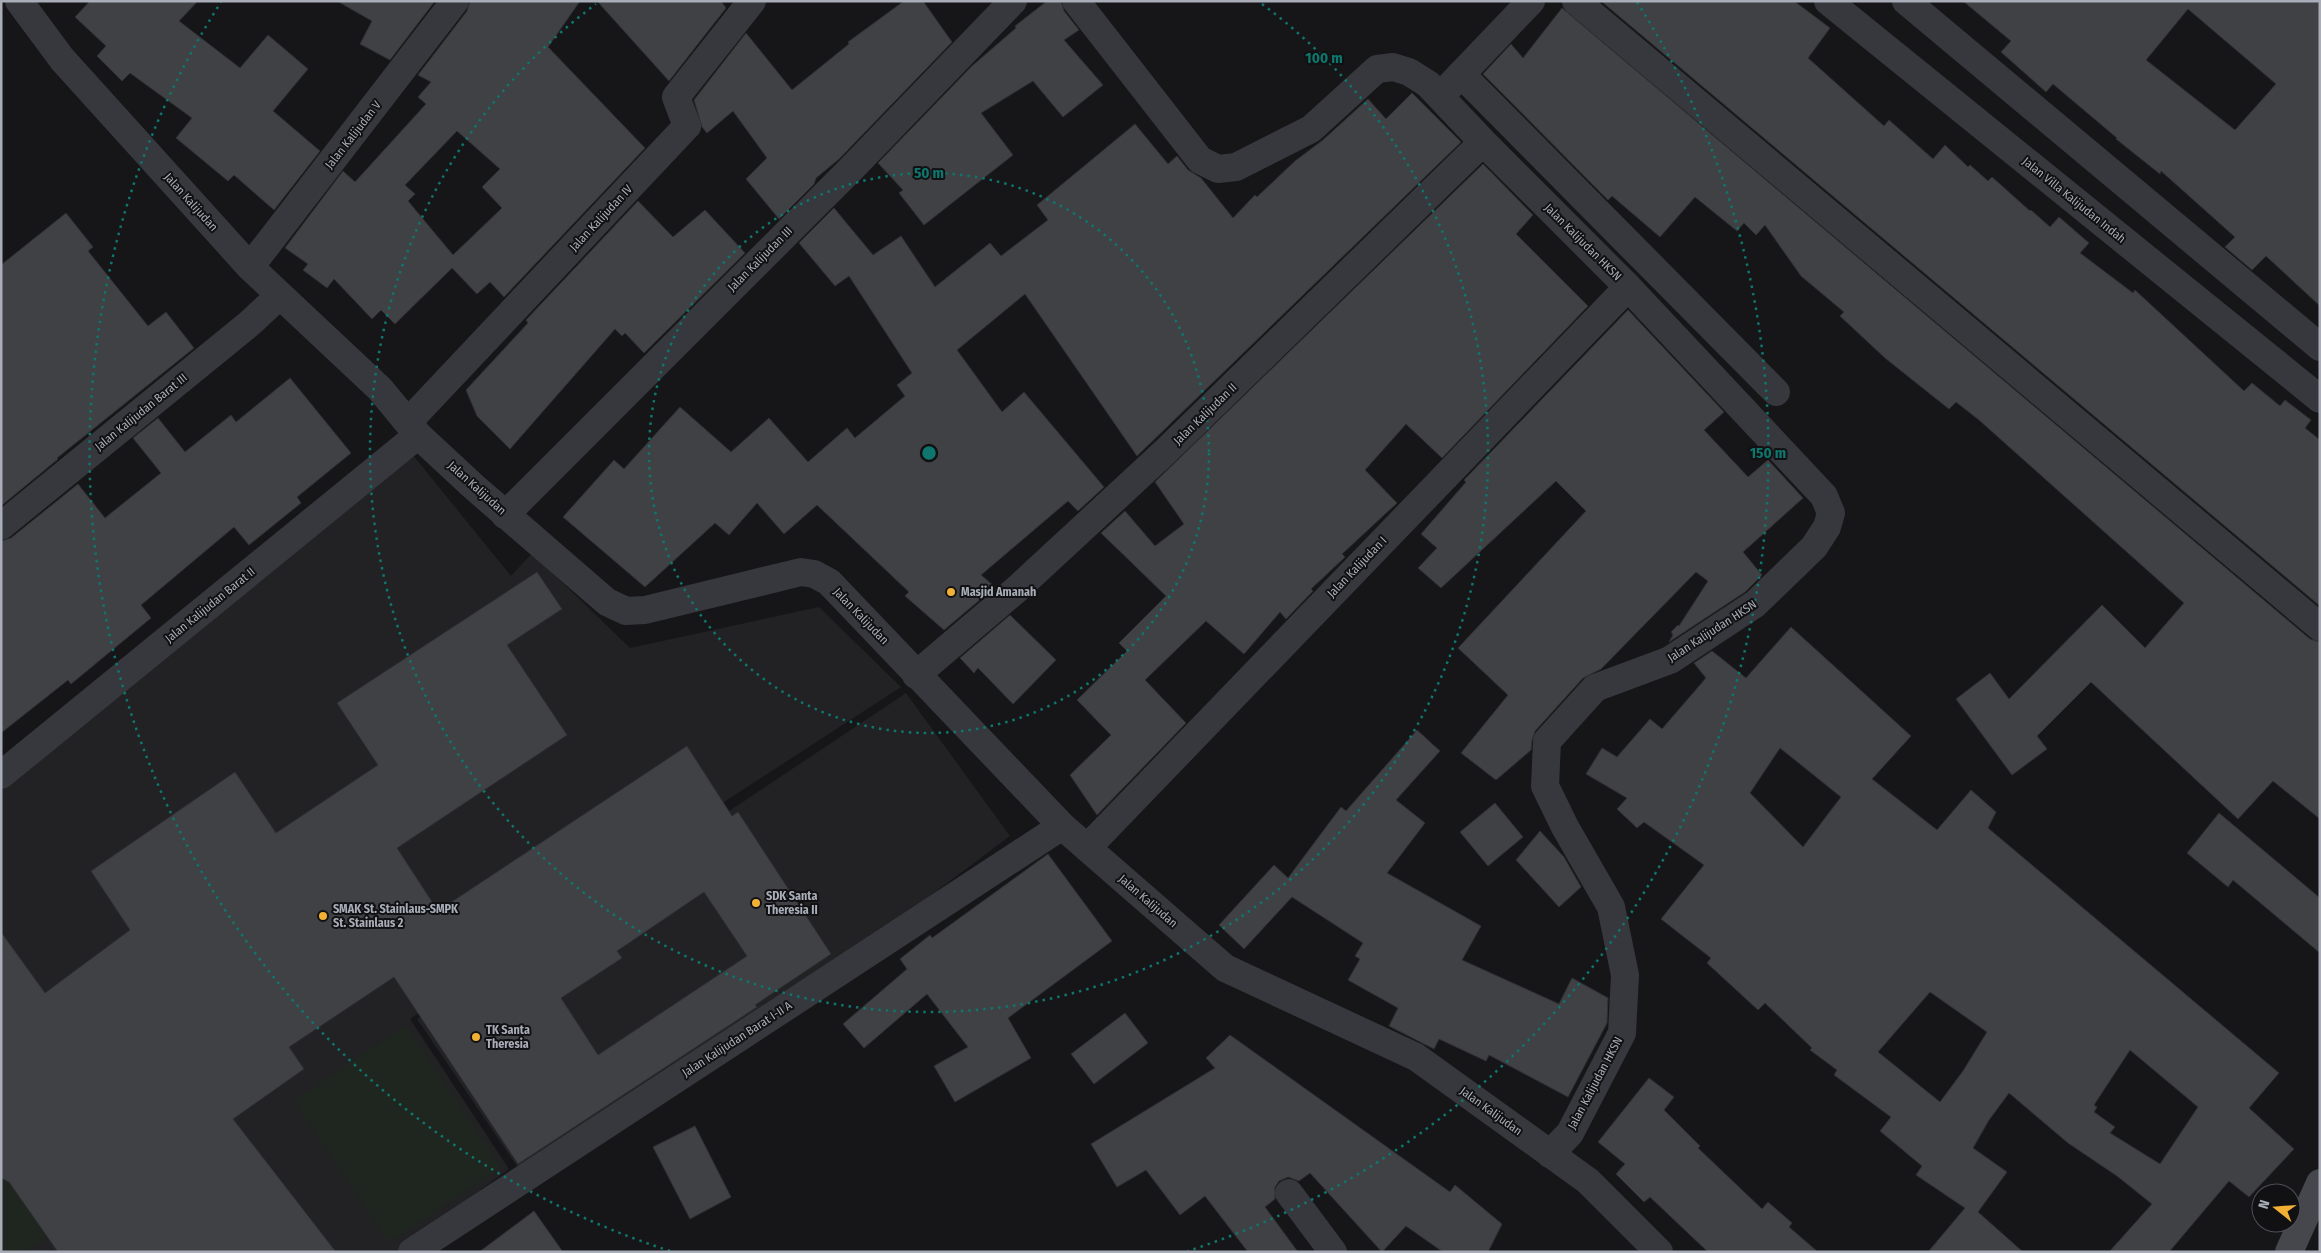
<svg xmlns="http://www.w3.org/2000/svg" width="2321" height="1253" font-family="'Fira Sans Condensed',sans-serif">
<style>
.built{fill:#222225}
.green{fill:#1e261f}
.building{fill:#404145;stroke:#303034;fill-rule:evenodd}
.lines{fill:none;stroke-linecap:round;stroke-linejoin:round}
.street{stroke:#37383d;stroke-width:28}
.secondary{stroke:#45474d;stroke-width:28}
.ring{fill:none;stroke:#0f766e;stroke-width:2.5;stroke-dasharray:2.5 5}
.poi-dot{fill:#f2b134;stroke:#111113;stroke-width:2}
.labels{text-anchor:middle;dominant-baseline:central;stroke-width:4;stroke-linejoin:round;paint-order:stroke}
.street-label{font-size:12px;fill:#a8adb8;stroke:#111113}
.poi-label{font-size:12px;font-weight:bold;fill:#a8adb8;stroke:#111113;text-anchor:start}
.centre{fill:#0f766e;stroke:#111113;stroke-width:2.5}
.ring-label{font-size:15px;text-anchor:middle;font-weight:bold;fill:#0f766e;stroke:#111113;stroke-width:4;stroke-linejoin:round;paint-order:stroke}
</style>
<rect width="100%" height="100%" fill="#161618"/>
<path class="built" d="M408 449 511 576 532 553 630 648 819 607 901 687 661 843 410 1019 509 1169 396 1252H1V783Z
M906 693 1010 836 831 970 522 1174 417 1019Z"/>
<path class="green" d="M406 1025 501 1167 389 1243 294 1101Z
M1 1178 9 1182 47 1236 26 1252H1Z"/>
<path class="building" d="M90 1H198L179 21 240 68 268 35 308 69 273 111 320 151 274 210 234 175 228 181 176 138 192 118 130 73 122 81 97 56 106 46 75 17Z
M337 1H435L390 60 360 44 372 21Z
M470 1H580L548 47 645 148 504 297 490 282 477 294 452 268 395 324 381 310 372 319 334 279 327 288 303 270 308 264 285 248 343 171 355 182 426 104 418 97 431 82 418 75 467 11ZM457 131 500 169 482 187 502 208 453 255 408 201 415 194 405 185Z
M597 1H721L726 8 669 81Z
M904 1H923L952 42 839 159 816 178 814 184 779 219 746 179 767 158 733 111 707 133 702 127 694 100 746 33 792 90 849 44 848 42Z
M1047 1H1061L1064 11 1079 30 1064 40 1103 85 1063 117 1033 81 981 113 1013 155 924 225 899 193 903 190 878 163 972 66 1016 28 1015 26Z
M1601 1H1794L1830 28 1808 58 1884 126 1889 120 1933 159 1945 145 1968 167 1970 165 1988 181 1992 177 2030 211 2031 210 2050 227 2059 217 2089 243 2080 253 2133 293 2135 290 2244 391 2252 383 2280 406 2285 400 2311 420 2305 428 2320 440V606Z
M1963 1H2320V306L2266 256 2252 270 2225 247 2235 237 2161 171 2160 174 2116 139 2117 138 2053 84 2046 92 2001 52 2011 41ZM2188 9 2276 84 2235 130 2146 60Z
M1562 8 2310 639 2320 642V819L2273 781 2238 819 2091 682 2037 736 2047 749 2012 775 1956 699 1990 673 2009 699 2102 605 2145 648 2184 603 1979 420 1956 402 1949 409 1885 358 1840 316 1844 312 1801 276 1765 225 1756 235 1744 223 1737 231 1695 197 1660 237 1612 196 1608 200 1483 74 1511 44 1523 58Z
M1412 93 1461 142 1137 456 1025 294 957 350 1002 412 1024 392 1104 487 1078 511 1068 501 981 575 995 587 944 630 905 596 909 592 817 505 784 534 757 503 729 535 715 523 645 587 563 517 614 460 624 469 680 407 731 452 769 418 808 462 847 428 855 438 905 396 897 385 912 373 849 276 835 286 799 243 834 208 873 255 901 236 935 287 990 243 1001 256 1048 220 1037 205 1135 124 1168 164 1177 156 1188 170 1201 178 1233 218 1255 195 1257 197 1295 161 1323 140 1368 99 1386 119Z
M1483 164 1533 215 1516 234 1588 306 1442 458 1406 424 1365 470 1397 503 1342 554 1345 557 1311 589 1313 591 1286 619 1280 612 1244 654 1206 621 1145 680 1186 723 1097 815 1070 775 1111 735 1077 700 1127 651 1119 643 1166 596 1101 533 1125 511 1155 546 1184 524 1155 482Z
M638 201 673 237 705 210 745 253 644 353 625 333 622 336 615 329 510 449 477 416 466 390 528 323 526 320Z
M66 213 93 247 88 251 148 326 166 312 194 348 57 458 58 459 1 506V265Z
M1628 310 1724 412 1704 430 1748 477 1768 460 1803 498 1743 552 1762 575 1745 592 1669 642 1673 635 1671 632 1678 625 1679 626 1708 581 1696 572 1601 669 1583 678 1535 731 1532 740 1531 750 1496 780 1461 753 1508 695 1458 648 1586 511 1556 481 1441 588 1418 568 1437 548 1421 534 1466 482 1464 480Z
M290 378 351 453 297 497 301 503 249 545 234 527 141 605 151 618 71 684 68 680 1 733V541L11 538 78 484 105 518 161 473 133 438 158 418 185 452 231 415 236 422Z
M537 572 562 609 507 645 567 735 397 848 438 911 687 746 732 816 738 812 831 954 755 1005 757 1007 518 1164 394 977 289 1047 304 1069 233 1119 336 1252H58L9 1182 1 1178V932L45 993 130 930 91 871 235 772 276 833 378 765 337 703ZM704 892 747 956 598 1055 561 998 622 958 617 951Z
M1010 615 1056 660 1013 704 978 668 974 673 960 658Z
M1791 627 1911 736 1872 779 1937 830 1971 790 1996 812 1988 828 2279 1073 2249 1108 2294 1149 2249 1197 2229 1181 2169 1252H2109L2152 1204 2117 1176 2068 1143 2009 1093 1989 1120 1973 1148 2007 1172 1978 1212 2023 1252H1928L1965 1208 1916 1175 1922 1166 1880 1131 1891 1117 1834 1075 1837 1070 1810 1050 1812 1048 1765 1003 1758 1010 1707 963 1711 958 1661 919 1704 865 1644 822 1637 828 1617 809 1627 798 1586 774 1602 748 1617 757 1650 719 1662 729 1706 678 1694 663 1712 651 1746 678ZM1780 748 1841 797 1803 847 1750 793ZM1930 992 1987 1032 1963 1071 1940 1102 1878 1052ZM2130 1050 2198 1107 2160 1164 2110 1133 2115 1127 2094 1112 2097 1107 2094 1105Z
M1417 730 1440 751 1396 800 1425 823 1387 873 1481 926 1462 960 1559 1004 1572 978 1608 998 1607 1023 1568 1097 1489 1055 1486 1061 1439 1039 1434 1049 1389 1026 1398 1008 1348 980 1360 959 1355 956 1363 943 1292 897 1244 949 1219 925 1274 865 1288 878 1341 807 1346 811Z
M1495 803 1523 837 1488 866 1460 832Z
M2219 813 2320 898V953L2233 880 2228 887 2187 853Z
M1540 831 1564 857 1581 887 1559 907 1516 860Z
M1048 854 1112 941 1008 1018 1031 1058 955 1102 934 1066 968 1047 927 994 864 1048 843 1024 907 969 900 959 930 935 932 938Z
M1125 1013 1148 1043 1094 1084 1071 1054Z
M1230 1035 1450 1192 1455 1185 1502 1224 1488 1252H1443L1406 1226 1382 1252 1310 1173 1299 1181 1288 1177 1279 1181 1275 1187V1199L1265 1207 1298 1252H1248L1205 1196 1180 1215 1146 1170 1117 1187 1091 1144 1215 1068 1206 1058Z
M1649 1078 1674 1097 1664 1110 1700 1146 1698 1148 1762 1209 1768 1202 1792 1223 1789 1227 1818 1252H1708L1650 1197 1644 1202 1616 1174 1625 1164 1598 1142Z
M695 1126 731 1197 690 1219 653 1147Z
M534 1211 563 1252H479Z"/>
<g class="lines">
<path class="street" d="M19 1 62 59 250 267 380 389 418 435 474 487 607 602 626 611 645 610 801 572 814 574 829 582 1062 826 1225 968 1416 1057 1588 1181 1659 1252
M1076 1 1200 160 1218 169 1236 167 1311 129 1377 69 1393 67 1409 72 1428 84 1483 142 1628 287 1824 496 1831 513 1827 527 1814 547 1755 604 1670 660 1595 688 1547 741 1545 786 1565 827 1611 907 1625 975 1622 1033 1570 1133 1550 1154
M1576 1 2320 627
M1828 1 2320 399
M1906 1 2320 347
M1461 74 1776 392
M1448 88 1531 1
M250 267 455 1
M409 421 687 126 676 97 752 1
M505 515 850 170 1013 1
M1 526 250 323 279 296
M916 675 1017 589 1166 451 1483 142
M1 775 418 435
M1087 848 1628 287
M1289 1193 1333 1252
M412 1252 1062 826"/>
<path class="secondary" d="M2289 1252 2320 1183"/>
</g>
<g class="ring">
<circle cx="929" cy="453" r="280"/>
<path d="M1262 4A559 559 0 1 1 596 4"/>
<path d="M670 1251A839 839 0 0 1 221 2M1637 2A839 839 0 0 1 1188 1251"/>
</g>
<g class="poi-dot">
<circle cx="951" cy="592" r="5"/>
<circle cx="756" cy="903" r="5"/>
<circle cx="323" cy="916" r="5"/>
<circle cx="476" cy="1037" r="5"/>
</g>
<g class="labels">
<g class="street-label">
<text transform="translate(353 135) rotate(-52)">Jalan Kalijudan V</text>
<text transform="translate(2074 200) rotate(39)">Jalan Villa Kalijudan Indah</text>
<text transform="translate(191 202) rotate(48)">Jalan Kalijudan</text>
<text transform="translate(601 218) rotate(-47)">Jalan Kalijudan IV</text>
<text transform="translate(1583 242) rotate(45)">Jalan Kalijudan HKSN</text>
<text transform="translate(760 259) rotate(-45)">Jalan Kalijudan III</text>
<text transform="translate(141 412) rotate(-39)">Jalan Kalijudan Barat III</text>
<text transform="translate(1205 414) rotate(-44)">Jalan Kalijudan II</text>
<text transform="translate(477 488) rotate(42)">Jalan Kalijudan</text>
<text transform="translate(1357 567) rotate(-46)">Jalan Kalijudan I</text>
<text transform="translate(210 605) rotate(-39)">Jalan Kalijudan Barat II</text>
<text transform="translate(861 616) rotate(46)">Jalan Kalijudan</text>
<text transform="translate(1712 631) rotate(-33)">Jalan Kalijudan HKSN</text>
<text transform="translate(1148 901) rotate(41)">Jalan Kalijudan</text>
<text transform="translate(737 1039) rotate(-33)">Jalan Kalijudan Barat I-II A</text>
<text transform="translate(1595 1083) rotate(-62)">Jalan Kalijudan HKSN</text>
<text transform="translate(1491 1111) rotate(36)">Jalan Kalijudan</text>
</g>
<g class="poi-label">
<text x="961" y="592">Masjid Amanah</text>
<text x="766" y="896">SDK Santa<tspan x="766" dy="14">Theresia II</tspan></text>
<text x="333" y="909">SMAK St. Stainlaus-SMPK<tspan x="333" dy="14">St. Stainlaus 2</tspan></text>
<text x="486" y="1030">TK Santa<tspan x="486" dy="14">Theresia</tspan></text>
</g>
</g>
<circle cx="929" cy="453" r="8" class="centre"/>
<g class="ring-label">
<text x="1324" y="63">100 m</text>
<text x="929" y="178">50 m</text>
<text x="1768" y="458">150 m</text>
</g>
<rect width="2321" height="1253" fill="none" stroke="#a8adb8" stroke-width="5"/>
<g transform="translate(2276 1208) rotate(287)"><circle r="24" fill="#111113" stroke="#4d4f55"/>
<path d="M0-4L9 19L0 12L-9 19Z" fill="#f2b134"/>
<text y="-8" font-size="14" font-weight="bold" text-anchor="middle" fill="#a8adb8">N</text>
</g>
</svg>
